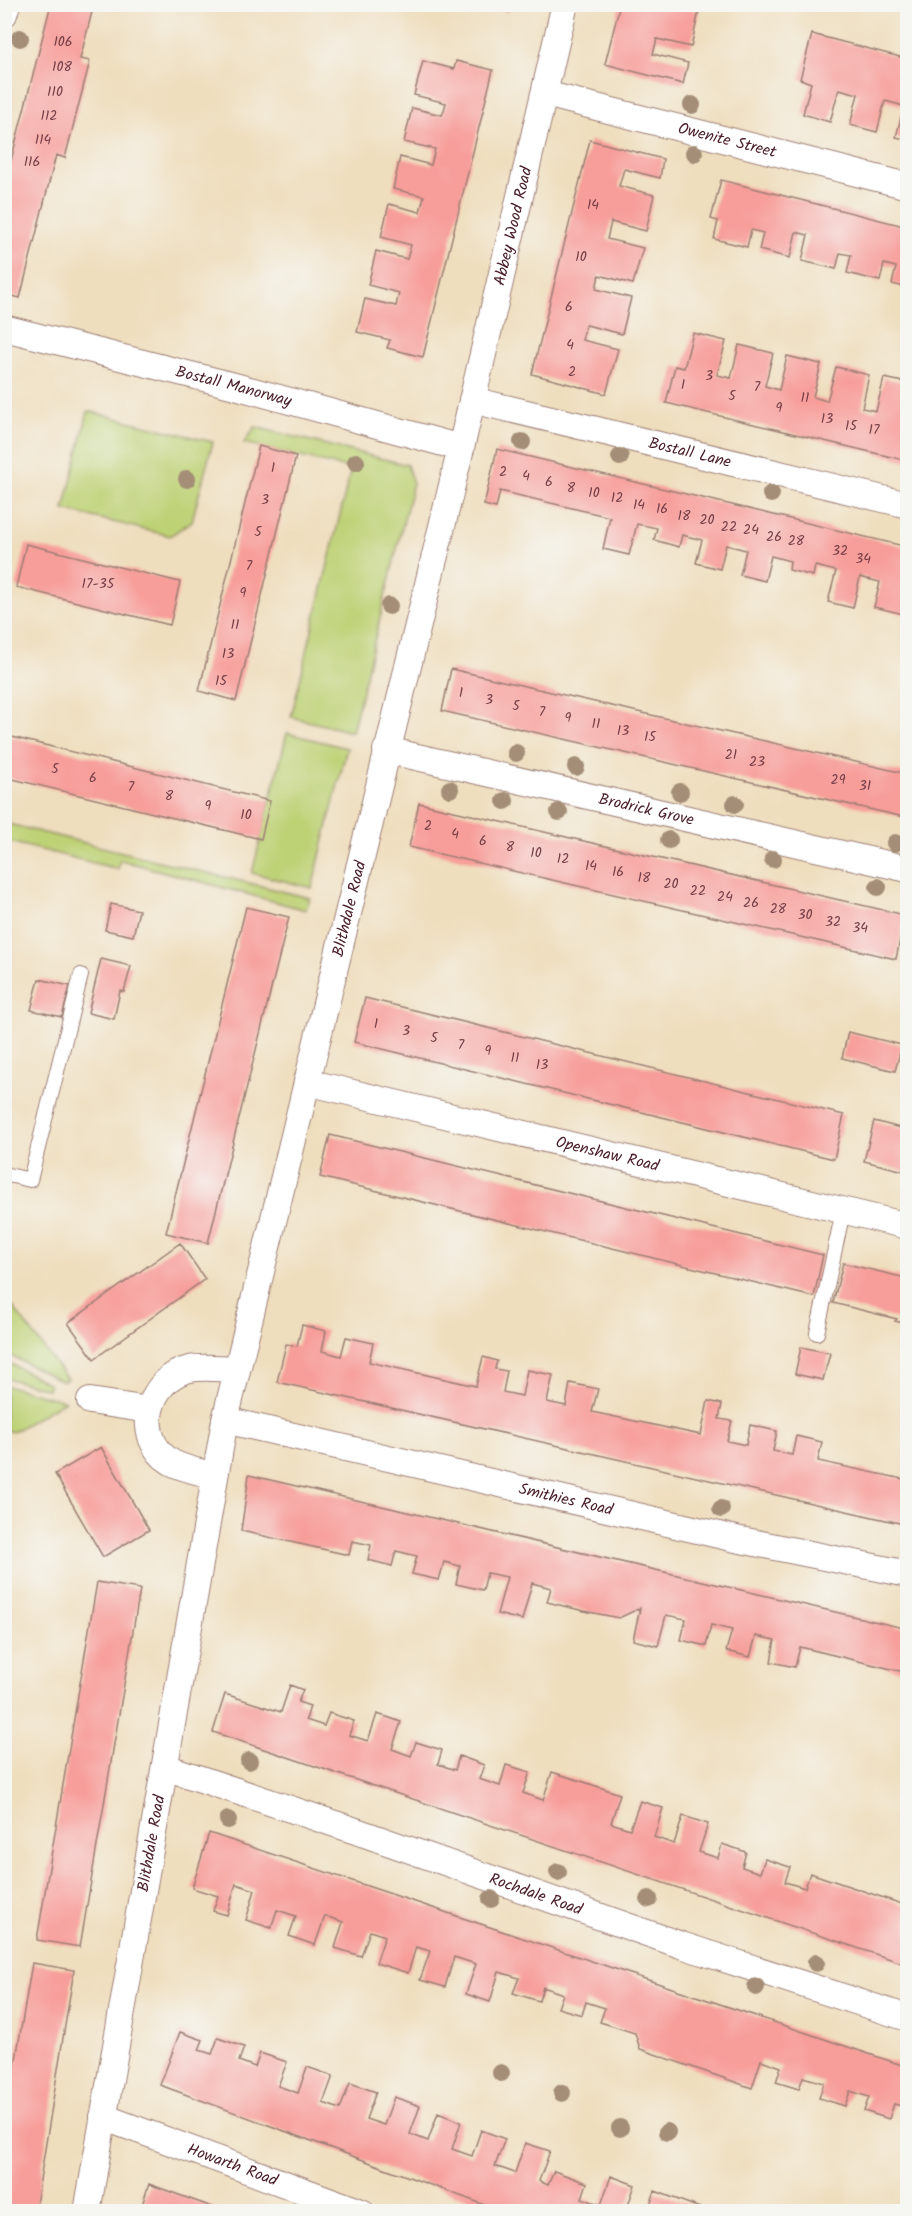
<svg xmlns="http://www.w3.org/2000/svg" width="912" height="2216" font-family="Kalam,sans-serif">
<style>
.green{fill:#bdd174;stroke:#847850;stroke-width:1.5}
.building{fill:#f79d9a}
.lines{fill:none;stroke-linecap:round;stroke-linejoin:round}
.service-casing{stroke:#9c7e74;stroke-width:16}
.minor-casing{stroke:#9c7e74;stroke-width:28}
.service{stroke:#fff;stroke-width:14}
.minor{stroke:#fff;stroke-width:26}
.tree{fill:#a48e77}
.labels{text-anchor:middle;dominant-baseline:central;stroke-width:5;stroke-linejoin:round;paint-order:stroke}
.number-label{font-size:14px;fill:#753e47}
.street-label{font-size:16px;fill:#4a1f2b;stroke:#f6f6f2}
</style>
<rect width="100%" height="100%" fill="#f6f6f2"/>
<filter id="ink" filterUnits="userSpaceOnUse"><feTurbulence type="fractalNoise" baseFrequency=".0167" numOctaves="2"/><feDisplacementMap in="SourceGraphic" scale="12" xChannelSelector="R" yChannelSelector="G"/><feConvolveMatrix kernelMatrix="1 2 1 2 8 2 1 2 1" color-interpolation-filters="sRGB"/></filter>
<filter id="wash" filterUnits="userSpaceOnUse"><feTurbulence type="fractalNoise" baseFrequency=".008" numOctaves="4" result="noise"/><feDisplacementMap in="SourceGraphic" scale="24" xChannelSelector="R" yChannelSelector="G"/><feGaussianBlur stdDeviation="1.35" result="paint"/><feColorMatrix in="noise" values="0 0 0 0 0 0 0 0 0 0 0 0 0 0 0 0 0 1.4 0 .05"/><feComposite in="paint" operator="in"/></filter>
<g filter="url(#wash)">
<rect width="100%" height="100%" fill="#efdebe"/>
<path class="green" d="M88 411 213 442 192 521 170 536 64 510Z
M255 427 407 465 413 483 352 732 291 717 351 469 244 443Z
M287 733 347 748 312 888 252 873Z
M4 823 310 898 306 910 120 860 118 869 5 841Z
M5 1301 10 1303 67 1379 62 1381 5 1353Z
M5 1361 50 1384 48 1389 5 1378Z
M5 1385 65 1401 13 1432 5 1430Z"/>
<g id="blocks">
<path class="building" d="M51 4H94L80 59 90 61 65 158 56 155 20 298 4 294V188Z
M620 4H671L699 11 691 47 657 39 653 54 688 63 683 84 605 64Z
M483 5H510L509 12Z
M812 34 908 59V140L896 137 904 106 885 101 877 132 850 125 858 94 839 89 830 122 803 114 811 83 800 79Z
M423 61 454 69 456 61 493 70 423 357 387 348 390 340 357 332 365 299 396 306 399 293 368 285 376 251 407 259 411 245 381 237 389 204 420 212 424 196 393 189 400 157 431 165 435 149 404 142 412 108 442 115 444 110 446 103 414 95Z
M590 140 663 159 660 178 624 169 619 186 654 195 646 231 611 222 607 239 643 248 633 284 599 275 596 289 631 298 622 334 586 325 582 340 618 349 606 394 532 374Z
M721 180 908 227V288L892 284 896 267 884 264 880 281 847 273 851 255 840 253 836 269 802 261 808 235 796 232 790 258 759 250 763 233 751 230 747 247 714 239 718 221 711 219Z
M693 333 726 341 717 375 731 378 739 345 773 353 765 386 779 390 787 356 821 364 813 397 827 401 836 367 869 375 862 408 876 411 884 378 908 383V461L666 403 675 366 684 368Z
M259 446 296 456 236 701 199 691Z
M497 449 908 547V615L874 607 880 582 867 579 860 577 853 608 828 602 836 571 815 566 813 576 789 570 790 561 771 556 765 581 740 575 746 550 726 545 720 569 696 563 702 540 682 535 679 547 654 540 657 528 637 524 629 555 603 549 610 517 500 491 496 508 484 505Z
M26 544 180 582 170 625 16 587Z
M451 669 908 774V818L442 711Z
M4 735 270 801 261 839 4 777Z
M419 803 905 915 896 959 409 847Z
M111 904 139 910 133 936 105 930Z
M246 907 289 917 208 1243 166 1233Z
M101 959 131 966 124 992 120 991 114 1019 88 1013Z
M39 979 70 986 62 1017 31 1010Z
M365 998 844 1115 834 1159 354 1042Z
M848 1032 902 1045 895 1071 842 1058Z
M874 1121 908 1130V1172L864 1161Z
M330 1135 823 1255 814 1297 320 1177Z
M180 1243 205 1279 94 1359 68 1323Z
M843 1263 906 1278 908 1324 895 1321 897 1319 833 1303Z
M302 1325 326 1331 322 1351 341 1356 346 1337 373 1343 369 1362 476 1386 483 1357 497 1361 495 1369 507 1371 503 1392 522 1396 527 1370 553 1375 547 1402 566 1406 570 1383 598 1389 592 1412 701 1435 708 1401 722 1404 719 1419 732 1421 727 1441 746 1445 750 1425 777 1431 773 1451 792 1455 796 1436 822 1442 818 1461 908 1480V1525L277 1382 286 1344 297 1346Z
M801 1347 830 1353 823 1380 795 1374Z
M101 1447 149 1530 103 1557 55 1474Z
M249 1475 908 1629V1673L800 1647 795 1667 771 1662 775 1640 756 1636 750 1657 726 1651 732 1630 711 1625 706 1646 681 1640 686 1619 666 1615 658 1646 633 1640 640 1608 619 1618 584 1611 547 1602 551 1588 532 1583 522 1620 497 1614 507 1577 487 1573 483 1590 456 1584 460 1566 444 1562 439 1580 412 1574 417 1556 396 1551 392 1566 368 1560 371 1545 352 1541 349 1555 241 1531Z
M97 1582 140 1589 80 1947 37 1940Z
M290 1685 303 1690 298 1702 310 1706 306 1720 324 1726 329 1713 354 1721 349 1735 368 1741 377 1714 390 1718 401 1722 392 1749 411 1756 416 1742 442 1750 438 1764 455 1770 459 1756 484 1765 479 1779 500 1786 506 1765 530 1772 523 1793 543 1800 552 1772 578 1780 620 1794 611 1823 630 1829 640 1801 663 1808 654 1837 674 1844 683 1816 708 1824 699 1852 718 1858 722 1844 746 1852 742 1867 760 1873 765 1859 790 1867 785 1882 805 1888 810 1873 908 1906V1965L213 1732 225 1694 281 1712Z
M209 1833 908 2067V2108L894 2104 889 2119 864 2111 869 2097 850 2091 845 2106 819 2098 824 2083 803 2077 799 2089 776 2082 781 2067 761 2060 752 2088 640 2049 635 2033 600 2022 605 2008 586 2002 582 2015 558 2008 563 1994 543 1987 539 2001 513 1993 519 1978 499 1972 490 2002 466 1994 476 1964 454 1957 445 1987 420 1980 430 1951 416 1947 408 1973 376 1963 385 1936 370 1931 361 1956 335 1948 343 1922 325 1916 315 1945 289 1936 296 1916 277 1910 271 1928 246 1920 255 1890 236 1884 227 1915 213 1911 218 1896 192 1888Z
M32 1963 74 1970 35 2211H4V2131Z
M180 2032 203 2040 199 2050 212 2054 218 2038 244 2047 239 2061 255 2067 260 2053 287 2062 278 2086 298 2093 307 2067 333 2076 323 2103 340 2109 350 2083 376 2092 366 2119 384 2125 394 2097 420 2106 410 2134 428 2141 438 2113 461 2122 452 2149 472 2156 481 2130 505 2139 495 2166 515 2173 525 2143 550 2151 539 2181 548 2185 554 2171 587 2183 582 2198 601 2205 611 2176 635 2185 626 2211H501L160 2085Z
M149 2184 223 2211H140Z
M655 2191 708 2211H648Z"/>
</g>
</g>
<g filter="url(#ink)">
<use href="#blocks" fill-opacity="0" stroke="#9c7e74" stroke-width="1.5"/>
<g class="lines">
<defs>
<path id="service" d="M4 1174 30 1180 81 975
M817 1333 843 1211"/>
<g id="minor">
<path d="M4 14 7 4"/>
<path id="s1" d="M545 94 908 186"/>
<path id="s2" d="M4 328 235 386 461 448"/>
<path id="s3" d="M472 400 908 505"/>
<path id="s4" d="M386 750 908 869"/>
<path id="s5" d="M307 1082 908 1226"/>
<path d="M90 1401 149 1410"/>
<path id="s6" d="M225 1420 736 1539 908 1574"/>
<path d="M215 1476C201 1472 183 1469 171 1462 132 1438 148 1377 190 1369 204 1366 221 1369 236 1369"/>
<path id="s7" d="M165 1767 356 1831 681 1945 908 2018"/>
<path id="s8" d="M103 2117 361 2212"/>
<path id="s9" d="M87 2212 225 1420 461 448 565 4"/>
</g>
</defs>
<use href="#service" class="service-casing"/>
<use href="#minor" class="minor-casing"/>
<use href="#service" class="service"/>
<use href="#minor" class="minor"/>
</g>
<g class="tree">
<circle cx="20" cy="38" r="9"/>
<circle cx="692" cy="105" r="9"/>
<circle cx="694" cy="153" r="9"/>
<circle cx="522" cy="442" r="9"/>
<circle cx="620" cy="457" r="9"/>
<circle cx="356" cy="462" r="9"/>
<circle cx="187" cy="479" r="9"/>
<circle cx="771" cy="494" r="9"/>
<circle cx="389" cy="606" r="9"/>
<circle cx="516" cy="753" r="9"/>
<circle cx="576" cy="767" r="9"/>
<circle cx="450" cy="789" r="9"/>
<circle cx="680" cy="792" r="9"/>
<circle cx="505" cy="801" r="9"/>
<circle cx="735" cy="804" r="9"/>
<circle cx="559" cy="812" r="9"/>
<circle cx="669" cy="840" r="9"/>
<circle cx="895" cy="843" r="9"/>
<circle cx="773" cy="859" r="9"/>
<circle cx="878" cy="887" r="9"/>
<circle cx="721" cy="1509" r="9"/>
<circle cx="249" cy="1761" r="9"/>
<circle cx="228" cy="1820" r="9"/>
<circle cx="558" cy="1872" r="9"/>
<circle cx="491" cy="1899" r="9"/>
<circle cx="649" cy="1899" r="9"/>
<circle cx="816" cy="1963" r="9"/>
<circle cx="756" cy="1987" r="9"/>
<circle cx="501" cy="2073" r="9"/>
<circle cx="562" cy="2093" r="9"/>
<circle cx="620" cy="2128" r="9"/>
<circle cx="667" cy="2132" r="9"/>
</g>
</g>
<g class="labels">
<g class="number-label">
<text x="63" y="42">106</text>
<text x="62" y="67">108</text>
<text x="55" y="92">110</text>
<text x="49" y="116">112</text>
<text x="43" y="140">114</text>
<text x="32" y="162">116</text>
<text x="593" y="205">14</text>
<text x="581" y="257">10</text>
<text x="569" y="307">6</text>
<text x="570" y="345">4</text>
<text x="572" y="372">2</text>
<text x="709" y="376">3</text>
<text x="683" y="385">1</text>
<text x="757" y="387">7</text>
<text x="732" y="396">5</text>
<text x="805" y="398">11</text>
<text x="779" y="408">9</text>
<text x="827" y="419">13</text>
<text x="851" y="426">15</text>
<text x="874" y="430">17</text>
<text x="273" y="468">1</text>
<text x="503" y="472">2</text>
<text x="526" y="476">4</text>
<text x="549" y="482">6</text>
<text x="571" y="488">8</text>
<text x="594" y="493">10</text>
<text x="617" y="498">12</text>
<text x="265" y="500">3</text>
<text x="639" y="505">14</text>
<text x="662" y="509">16</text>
<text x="684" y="516">18</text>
<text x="707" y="520">20</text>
<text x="729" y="527">22</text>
<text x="751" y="530">24</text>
<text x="258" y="532">5</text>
<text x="774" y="537">26</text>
<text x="796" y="541">28</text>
<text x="840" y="551">32</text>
<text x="863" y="559">34</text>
<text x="249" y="566">7</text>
<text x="98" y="584">17-35</text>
<text x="243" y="593">9</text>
<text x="235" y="625">11</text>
<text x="228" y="654">13</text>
<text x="221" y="681">15</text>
<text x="461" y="693">1</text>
<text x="489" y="700">3</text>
<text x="516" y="706">5</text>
<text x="542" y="712">7</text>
<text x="568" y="718">9</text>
<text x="596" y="724">11</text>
<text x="623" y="731">13</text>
<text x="650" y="737">15</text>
<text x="731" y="755">21</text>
<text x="757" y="762">23</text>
<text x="55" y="769">5</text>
<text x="93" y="778">6</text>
<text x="838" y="780">29</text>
<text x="865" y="786">31</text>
<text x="131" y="787">7</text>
<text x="169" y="796">8</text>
<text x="208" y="806">9</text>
<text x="246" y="815">10</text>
<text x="428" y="826">2</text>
<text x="455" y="834">4</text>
<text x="483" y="841">6</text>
<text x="510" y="847">8</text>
<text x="536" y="853">10</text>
<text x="563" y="859">12</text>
<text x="591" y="866">14</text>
<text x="618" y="872">16</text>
<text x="644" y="878">18</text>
<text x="671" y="884">20</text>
<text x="698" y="891">22</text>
<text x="725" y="897">24</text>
<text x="751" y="903">26</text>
<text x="778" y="909">28</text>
<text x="805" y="915">30</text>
<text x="833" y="922">32</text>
<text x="860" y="928">34</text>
<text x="376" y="1024">1</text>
<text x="406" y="1031">3</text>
<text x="434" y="1038">5</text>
<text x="461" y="1045">7</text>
<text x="488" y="1051">9</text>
<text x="515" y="1058">11</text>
<text x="542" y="1065">13</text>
</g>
<g class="street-label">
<text stroke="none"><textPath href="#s1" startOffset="188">Owenite Street</textPath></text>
<text stroke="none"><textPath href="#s9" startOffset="2032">Abbey Wood Road</textPath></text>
<text stroke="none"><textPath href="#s2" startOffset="237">Bostall Manorway</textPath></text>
<text stroke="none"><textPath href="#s3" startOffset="224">Bostall Lane</textPath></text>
<text stroke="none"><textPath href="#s4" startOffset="267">Brodrick Grove</textPath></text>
<text stroke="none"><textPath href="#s9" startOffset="1330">Blithdale Road</textPath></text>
<text stroke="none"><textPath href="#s5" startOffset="309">Openshaw Road</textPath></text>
<text stroke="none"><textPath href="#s6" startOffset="350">Smithies Road</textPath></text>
<text stroke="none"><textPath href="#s9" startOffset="374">Blithdale Road</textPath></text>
<text stroke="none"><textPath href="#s7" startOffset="392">Rochdale Road</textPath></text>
<text stroke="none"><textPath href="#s8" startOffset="138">Howarth Road</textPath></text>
</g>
</g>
<rect width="912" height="2216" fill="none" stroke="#f6f6f2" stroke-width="24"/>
</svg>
